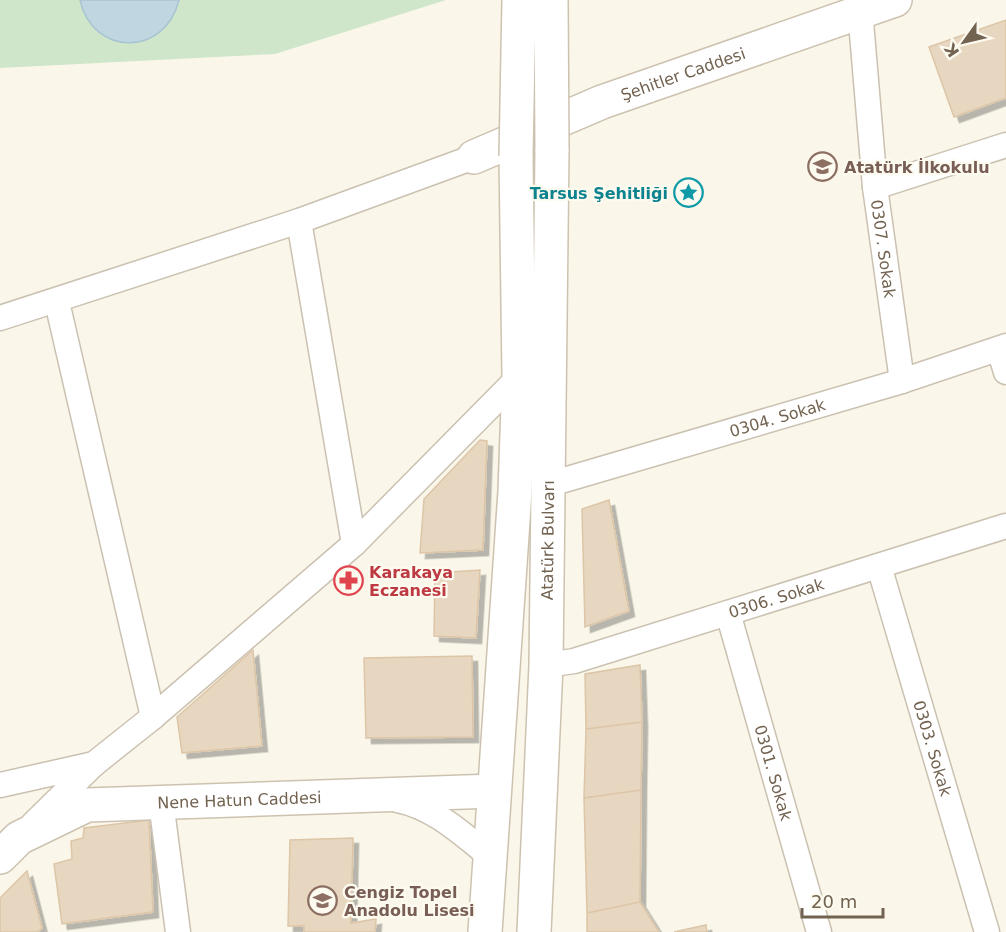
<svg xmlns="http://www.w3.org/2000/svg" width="1006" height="932" font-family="'DejaVu Sans',sans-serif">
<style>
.green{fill:#d0e6ca}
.water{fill:#c0d7e2;stroke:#a8c4d2;stroke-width:1.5}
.building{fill:#e7d7c0;stroke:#ddc5a7;stroke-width:1.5;filter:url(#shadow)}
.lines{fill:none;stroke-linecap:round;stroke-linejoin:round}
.street-casing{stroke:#cbc1b1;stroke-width:27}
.secondary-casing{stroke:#cdc2af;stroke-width:36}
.street{stroke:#fff;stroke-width:24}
.secondary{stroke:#fff;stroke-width:33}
.secondary-bridge-casing{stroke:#cdc2af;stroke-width:36;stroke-linecap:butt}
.secondary-bridge{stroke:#fff;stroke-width:33}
.labels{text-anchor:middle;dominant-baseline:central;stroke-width:4.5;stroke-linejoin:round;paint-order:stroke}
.street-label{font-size:16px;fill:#726250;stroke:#fdfaf0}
.education-label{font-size:16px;font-weight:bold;fill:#785e54;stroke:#fdfaf0;text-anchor:start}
.culture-label{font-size:16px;font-weight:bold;fill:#0d838f;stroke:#fdfaf0;text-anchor:end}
.health-label{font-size:16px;font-weight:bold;fill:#be3a42;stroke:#fdfaf0;text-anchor:start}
</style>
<defs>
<filter id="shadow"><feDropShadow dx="5.5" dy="5.5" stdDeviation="0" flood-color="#0004"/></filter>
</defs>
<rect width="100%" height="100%" fill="#faf7ea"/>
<path class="green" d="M0 0H446L275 54 0 68Z"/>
<path class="water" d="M80 0H179C165 57 93 57 80 0Z"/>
<path class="building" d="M1006 20V98L954 117 929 47Z
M480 440 487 441 483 550 420 553 424 499Z
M609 500 629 611 585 627 582 509Z
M480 570 476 638 434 636 435 573Z
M253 650 262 746 182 753 177 717Z
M472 656 473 737 366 738 364 658Z
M640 665 642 722 586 729 585 674Z
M642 722 641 790 584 798 586 729Z
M641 790 640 902 587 913 584 798Z
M149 820 153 912 62 924 54 864 72 859 71 841 83 838 84 828Z
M353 838 351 923 376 919 375 932H304V926H288L290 840Z
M27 871 42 928 38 932H0V898Z
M640 902 659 932H587V913Z
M706 925 707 932H674Z"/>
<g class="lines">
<defs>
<g id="street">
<path id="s1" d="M860 10 875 187 902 381"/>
<path d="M875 187 1006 145"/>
<path d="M299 221 354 544"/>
<path d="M57 302 153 717"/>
<path d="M0 318 299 221 474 157"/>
<path d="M999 349 1006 372"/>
<path id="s2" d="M547 485 902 381 1006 346"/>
<path id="s3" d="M879 566 987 932"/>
<path id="s4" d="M728 613 819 932"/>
<path id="s5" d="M546 665 574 661 1006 526"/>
<path d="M0 785 94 764"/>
<path d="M397 800C434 807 462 834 491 857"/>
<path d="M161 802 178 932"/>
<path d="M33 824 94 764 153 717 354 544 519 377"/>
</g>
<g id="secondary">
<path id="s6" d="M474 157 602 102 895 0"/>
<path id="s7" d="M0 857 19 838 87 805 494 791"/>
<path d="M485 932 515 491 519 377 516 156"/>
<path id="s8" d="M534 932 546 665 552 149"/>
</g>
</defs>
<use href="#street" class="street-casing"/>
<use href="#secondary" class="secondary-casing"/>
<use href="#street" class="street"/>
<use href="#secondary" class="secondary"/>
<defs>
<path id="secondary-bridge" d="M551 0 552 149
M516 156 519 0"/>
</defs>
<use href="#secondary-bridge" class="secondary-bridge-casing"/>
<use href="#secondary-bridge" class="secondary-bridge"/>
</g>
<defs>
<symbol id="school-ring" viewBox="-11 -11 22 22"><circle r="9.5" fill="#fdfaf0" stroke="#8d6e63" stroke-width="1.5"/><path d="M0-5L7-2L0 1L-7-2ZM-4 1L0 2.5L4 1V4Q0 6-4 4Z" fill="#8d6e63"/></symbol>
<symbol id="sight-ring" viewBox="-11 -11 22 22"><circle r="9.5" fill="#fdfaf0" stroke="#0f9aa8" stroke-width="1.5"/><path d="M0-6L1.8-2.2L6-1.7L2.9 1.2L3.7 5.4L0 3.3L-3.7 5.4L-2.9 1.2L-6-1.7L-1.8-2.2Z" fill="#0f9aa8"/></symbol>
<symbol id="pharmacy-ring" viewBox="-11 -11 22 22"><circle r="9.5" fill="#fdfaf0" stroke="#e0444e" stroke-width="1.5"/><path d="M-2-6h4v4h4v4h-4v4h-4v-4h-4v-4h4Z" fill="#e0444e"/></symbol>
</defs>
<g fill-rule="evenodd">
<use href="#school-ring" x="806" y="150" width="33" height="33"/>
<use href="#sight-ring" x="672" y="176" width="33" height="33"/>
<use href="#pharmacy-ring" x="332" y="564" width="33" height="33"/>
<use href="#school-ring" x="306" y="884" width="33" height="33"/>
</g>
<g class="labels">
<g class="street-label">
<text stroke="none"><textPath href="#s6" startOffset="225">Şehitler Caddesi</textPath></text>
<text stroke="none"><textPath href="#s1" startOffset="240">0307. Sokak</textPath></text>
<text stroke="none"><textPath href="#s2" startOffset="240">0304. Sokak</textPath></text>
<text stroke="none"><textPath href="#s8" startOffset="392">Atatürk Bulvarı</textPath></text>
<text stroke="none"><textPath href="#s5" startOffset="240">0306. Sokak</textPath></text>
<text stroke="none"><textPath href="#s3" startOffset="190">0303. Sokak</textPath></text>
<text stroke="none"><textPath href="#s4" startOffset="166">0301. Sokak</textPath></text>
<text stroke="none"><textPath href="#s7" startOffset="255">Nene Hatun Caddesi</textPath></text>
</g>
<g class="education-label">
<text x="844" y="167">Atatürk İlkokulu</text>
<text x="344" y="892">Cengiz Topel<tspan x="344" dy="18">Anadolu Lisesi</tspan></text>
</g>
<g class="culture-label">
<text x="668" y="193">Tarsus Şehitliği</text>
</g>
<g class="health-label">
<text x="369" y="572">Karakaya<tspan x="369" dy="18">Eczanesi</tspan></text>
</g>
</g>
<g transform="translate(964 42) rotate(236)" stroke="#fdfaf0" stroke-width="4.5" paint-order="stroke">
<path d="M0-4.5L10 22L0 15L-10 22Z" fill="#726250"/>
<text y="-9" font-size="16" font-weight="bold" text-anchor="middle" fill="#726250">K</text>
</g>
<path d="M802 908v9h81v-9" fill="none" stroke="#726250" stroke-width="3"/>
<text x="811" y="908" font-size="18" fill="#726250" stroke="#fdfaf0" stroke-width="4.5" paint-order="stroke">20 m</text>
</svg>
